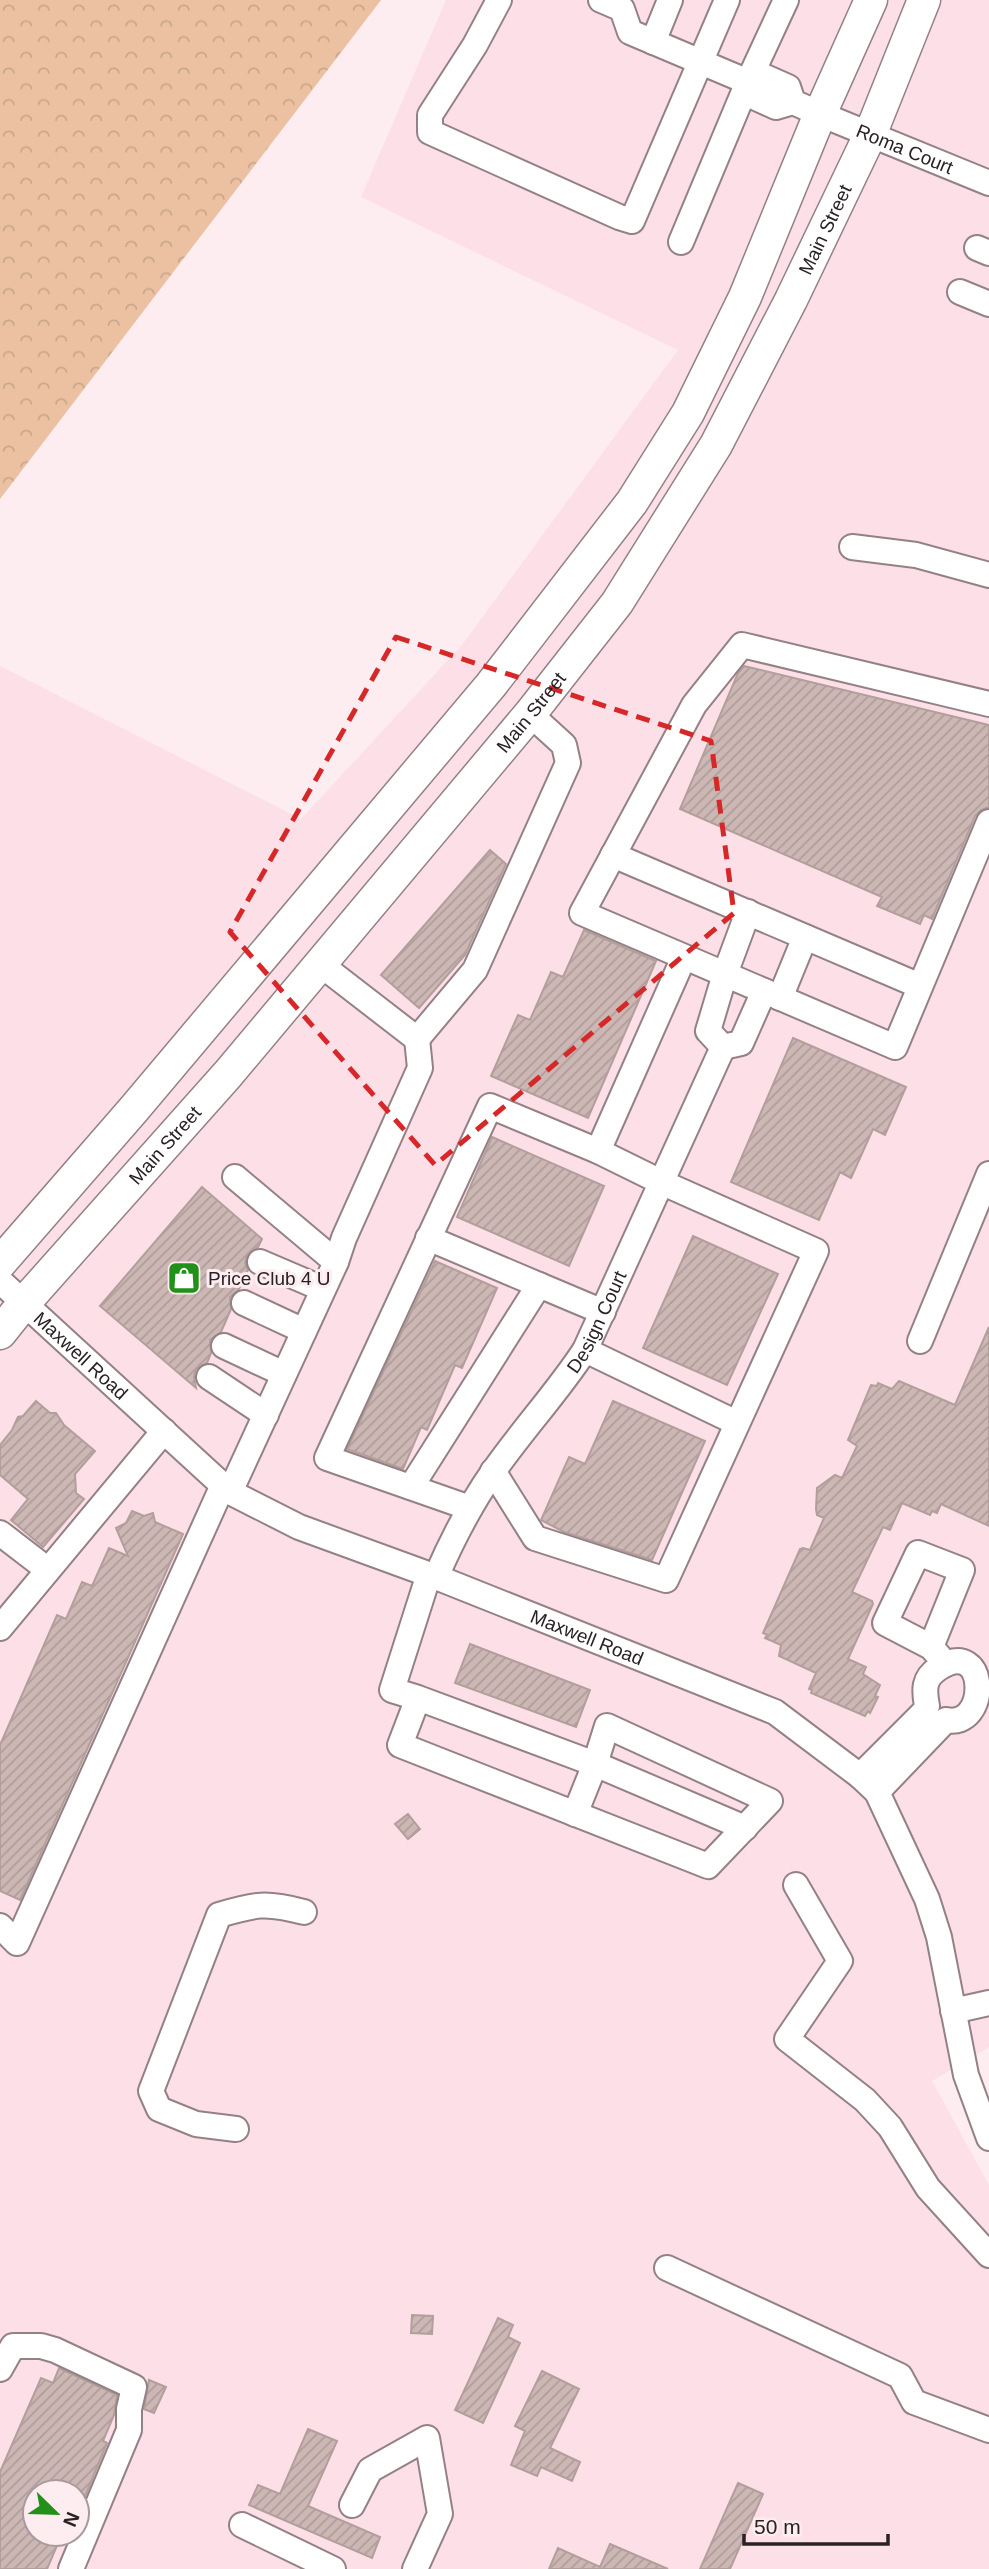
<svg xmlns="http://www.w3.org/2000/svg" width="989" height="2569" font-family="Arial,sans-serif">
<style>
.built{fill:#fde0e7;fill-rule:evenodd}
.forest{fill:url(#forest-crowns)}
.building{fill:url(#building-hatch);stroke:#b29e9a;stroke-width:2}
.lines{fill:none;stroke-linecap:round;stroke-linejoin:round}
.minor-casing{stroke:#948185;stroke-width:28}
.major-casing{stroke:#948185;stroke-width:35}
.minor{stroke:#fff;stroke-width:24}
.major{stroke:#fff;stroke-width:32}
.marked{fill:none;stroke:#d62828;stroke-width:5;stroke-dasharray:14 9;stroke-linejoin:round}
.labels{text-anchor:middle;dominant-baseline:central;stroke-width:6;stroke-linejoin:round;paint-order:stroke}
.street-label{font-size:19px;fill:#292224;stroke:#fdecf0}
.poi-label{font-size:19px;fill:#292224;stroke:#fdecf0;text-anchor:start}
</style>
<defs>
<pattern id="forest-crowns" width="20" height="18" patternUnits="userSpaceOnUse" patternTransform="scale(1.75)"><rect width="20" height="18" fill="#ebc1a2"/><path d="M2 6a3 3 0 1 1 6 0M12 15a3 3 0 1 1 6 0" fill="none" stroke="#caa68b"/></pattern>
<pattern id="building-hatch" width="6" height="6" patternUnits="userSpaceOnUse" patternTransform="scale(1.75)"><rect width="6" height="6" fill="#ccb7b4"/><path d="M-1 1l2-2M0 6l6-6M5 7l2-2" fill="none" stroke="#af9d9b"/></pattern>
</defs>
<rect width="100%" height="100%" fill="#fdecf0"/>
<path class="built" d="M446 0H989V2047L932 2081 989 2185V2569H0V666L301 819 462 645 678 350 361 197ZM35 2492H77V2534H35Z"/>
<path class="forest" d="M0 0H381L0 499Z"/>
<path class="building" d="M744 666 989 725V807L981 810 975 816 932 919 924 915 920 924 877 906 882 897 680 809 738 673Z
M490 850 506 864 465 955 419 1008 381 975Z
M584 930 656 961 588 1118 491 1076 518 1015 530 1020 551 972 563 977Z
M793 1038 906 1087 885 1135 873 1129 851 1178 840 1172 819 1220 731 1182Z
M492 1137 604 1186 569 1266 457 1217Z
M202 1187 262 1239 258 1247 247 1256 245 1263 248 1270 239 1289 230 1297 231 1309 221 1332 210 1340 211 1353 207 1363 196 1369 194 1377 196 1388 100 1306Z
M693 1236 778 1274 727 1385 643 1348Z
M435 1261 497 1288 462 1368 455 1365 427 1430 421 1427 403 1469 347 1449Z
M989 1327V1526L941 1504 937 1513 932 1511 930 1515 902 1503 890 1530 883 1527 852 1592 872 1601 873 1604 848 1659 866 1667 863 1674 880 1685 875 1696 878 1697 870 1713 868 1711 865 1716 811 1693 812 1690 809 1689 816 1673 779 1656 781 1645 765 1638 767 1635 763 1633 800 1549 803 1548 810 1550 824 1518 817 1515 816 1509 817 1488 835 1475 842 1478 857 1446 848 1440 871 1385 877 1386 878 1383 892 1389 899 1381 955 1405Z
M36 1401 50 1413H56L64 1425 95 1451 75 1474 76 1493 84 1499 43 1547 11 1520 28 1499 0 1475V1445L12 1430 18 1417 23 1416Z
M613 1401 705 1441 652 1560 564 1532 541 1520 569 1457 585 1464Z
M132 1511 144 1516 153 1513 155 1522 183 1534 20 1900 0 1891V1745L57 1615 66 1619 82 1582 92 1586 109 1548 128 1556 116 1528 126 1523Z
M470 1644 590 1690 576 1727 455 1683Z
M408 1814 420 1829 408 1839 395 1824Z
M412 2315 433 2316 432 2334 411 2333Z
M498 2318 513 2325 508 2337 520 2343 483 2423 455 2410Z
M59 2368 117 2395 114 2415 103 2441 107 2443 77 2516V2492H35V2534H62L47 2569H0V2472L41 2378 53 2383Z
M542 2371 579 2389 550 2448 580 2462 572 2481 541 2467 537 2476 511 2465 525 2431 515 2426Z
M149 2380 166 2387 154 2413 144 2409Z
M308 2429 337 2441 308 2506 380 2537 372 2558 249 2505 258 2485 280 2494Z
M738 2483 763 2494 730 2569H700Z
M610 2544 668 2569H549L558 2548 600 2567Z"/>
<g class="lines">
<defs>
<g id="minor">
<path d="M499 0 475 45 430 115V132L619 217 632 221 727 0"/>
<path d="M601 0 622 9 630 32 753 84"/>
<path d="M653 42 670 0"/>
<path id="s1" d="M753 84 763 76 788 87 793 102 820 114 989 183"/>
<path d="M753 84 754 97 776 107 793 102"/>
<path d="M681 242 748 82 786 0"/>
<path d="M977 248 989 253"/>
<path d="M960 292 989 304"/>
<path d="M852 547 916 555 989 575"/>
<path d="M989 704 742 645 694 705 582 913 895 1047 989 822"/>
<path d="M613 855 920 986"/>
<path d="M320 964 417 1039 475 970 568 763 564 745 530 714"/>
<path d="M780 998 805 937"/>
<path d="M723 1047 708 1031 725 974 748 912"/>
<path d="M723 1047 741 1043 764 991"/>
<path d="M428 1238 539 1285"/>
<path d="M260 1262 323 1289"/>
<path d="M336 1262 344 1238 420 1068 417 1039"/>
<path id="s2" d="M0 1281 230 1492 299 1527 436 1577 775 1712 860 1776 877 1792 927 1899 939 1937 966 2075 989 2138"/>
<path d="M244 1303 304 1331"/>
<path d="M920 1341 989 1174"/>
<path d="M224 1346 284 1374"/>
<path d="M585 1350 737 1423"/>
<path d="M209 1377 266 1415"/>
<path d="M493 1471 535 1538 666 1580 816 1251 663 1183 598 1151"/>
<path d="M411 1487 539 1285 603 1312"/>
<path d="M230 1492 336 1262 235 1177"/>
<path d="M470 1508 327 1458 490 1106 598 1151 684 957"/>
<path d="M0 1533 48 1570"/>
<path id="s3" d="M436 1577C452 1540 470 1505 493 1472 522 1430 557 1393 585 1350L723 1047"/>
<path d="M0 1628 164 1431"/>
<path d="M931 1647 962 1570 918 1553 885 1623 931 1647 946 1664"/>
<path d="M418 1698 595 1764 607 1726 770 1801 708 1866 400 1745 418 1698 392 1690 429 1574"/>
<path d="M860 1776 924 1712 927 1706C924 1690 923 1678 939 1668 989 1636 989 1730 946 1720L877 1792"/>
<path d="M575 1814 595 1764 745 1828"/>
<path d="M796 1885 840 1961 787 2039 865 2100 890 2127 928 2188 989 2255"/>
<path d="M0 1926 17 1943 223 1485"/>
<path d="M953 2011 989 2003"/>
<path d="M236 2129 196 2124 159 2109 151 2091 219 1915C256 1904 266 1902 304 1912"/>
<path d="M667 2268 900 2376 914 2402 989 2430"/>
<path d="M0 2369 13 2346H41L55 2350 134 2387 129 2409V2430L71 2569"/>
<path d="M352 2505 370 2470 427 2438 440 2514 415 2569"/>
<path d="M242 2525 333 2569"/>
</g>
<g id="major">
<path d="M0 1263 134 1109 491 685 632 502 688 413 745 297 820 114 871 0"/>
<path id="s4" d="M0 1333 24 1303 228 1074 530 714 617 603 716 445 791 300 870 135 924 0"/>
</g>
</defs>
<use href="#minor" class="minor-casing"/>
<use href="#major" class="major-casing"/>
<use href="#minor" class="minor"/>
<use href="#major" class="major"/>
</g>
<path class="marked" d="M396 637 711 741 734 913 435 1165 230 932Z"/>
<defs>
<symbol id="shop-square" viewBox="-11 -11 22 22"><rect x="-9" y="-9" width="18" height="18" rx="4" fill="#229119" stroke="#fdecf0"/><path d="M-5-2.5h2.3a2.7 3.5 0 0 1 5.4 0H5L5.5 6h-11ZM-1.5-2.5h3a1.5 2.3 0 0 0-3 0Z" fill="#fff"/></symbol>
</defs>
<g fill-rule="evenodd">
<use href="#shop-square" x="165" y="1259" width="38" height="38"/>
</g>
<g class="labels">
<g class="street-label">
<text stroke="none"><textPath href="#s1" startOffset="177">Roma Court</textPath></text>
<text stroke="none"><textPath href="#s4" startOffset="1384">Main Street</textPath></text>
<text stroke="none"><textPath href="#s4" startOffset="817">Main Street</textPath></text>
<text stroke="none"><textPath href="#s4" startOffset="250">Main Street</textPath></text>
<text stroke="none"><textPath href="#s3" startOffset="303">Design Court</textPath></text>
<text stroke="none"><textPath href="#s2" startOffset="110">Maxwell Road</textPath></text>
<text stroke="none"><textPath href="#s2" startOffset="698">Maxwell Road</textPath></text>
</g>
<g class="poi-label">
<text x="208" y="1278">Price Club 4 U</text>
</g>
</g>
<g transform="translate(56 2513) rotate(113)"><circle r="33" fill="#fdecf0" stroke="#a89b9e" stroke-width="2"/>
<path d="M0-5L12 26L0 18L-12 26Z" fill="#229119"/>
<text y="-10" font-size="19" font-weight="bold" text-anchor="middle" fill="#292224">N</text>
</g>
<path d="M744 2534v10h144v-10" fill="none" stroke="#292224" stroke-width="3.5"/>
<text x="754" y="2534" font-size="21" fill="#292224" stroke="#fdecf0" stroke-width="5" paint-order="stroke">50 m</text>
</svg>
